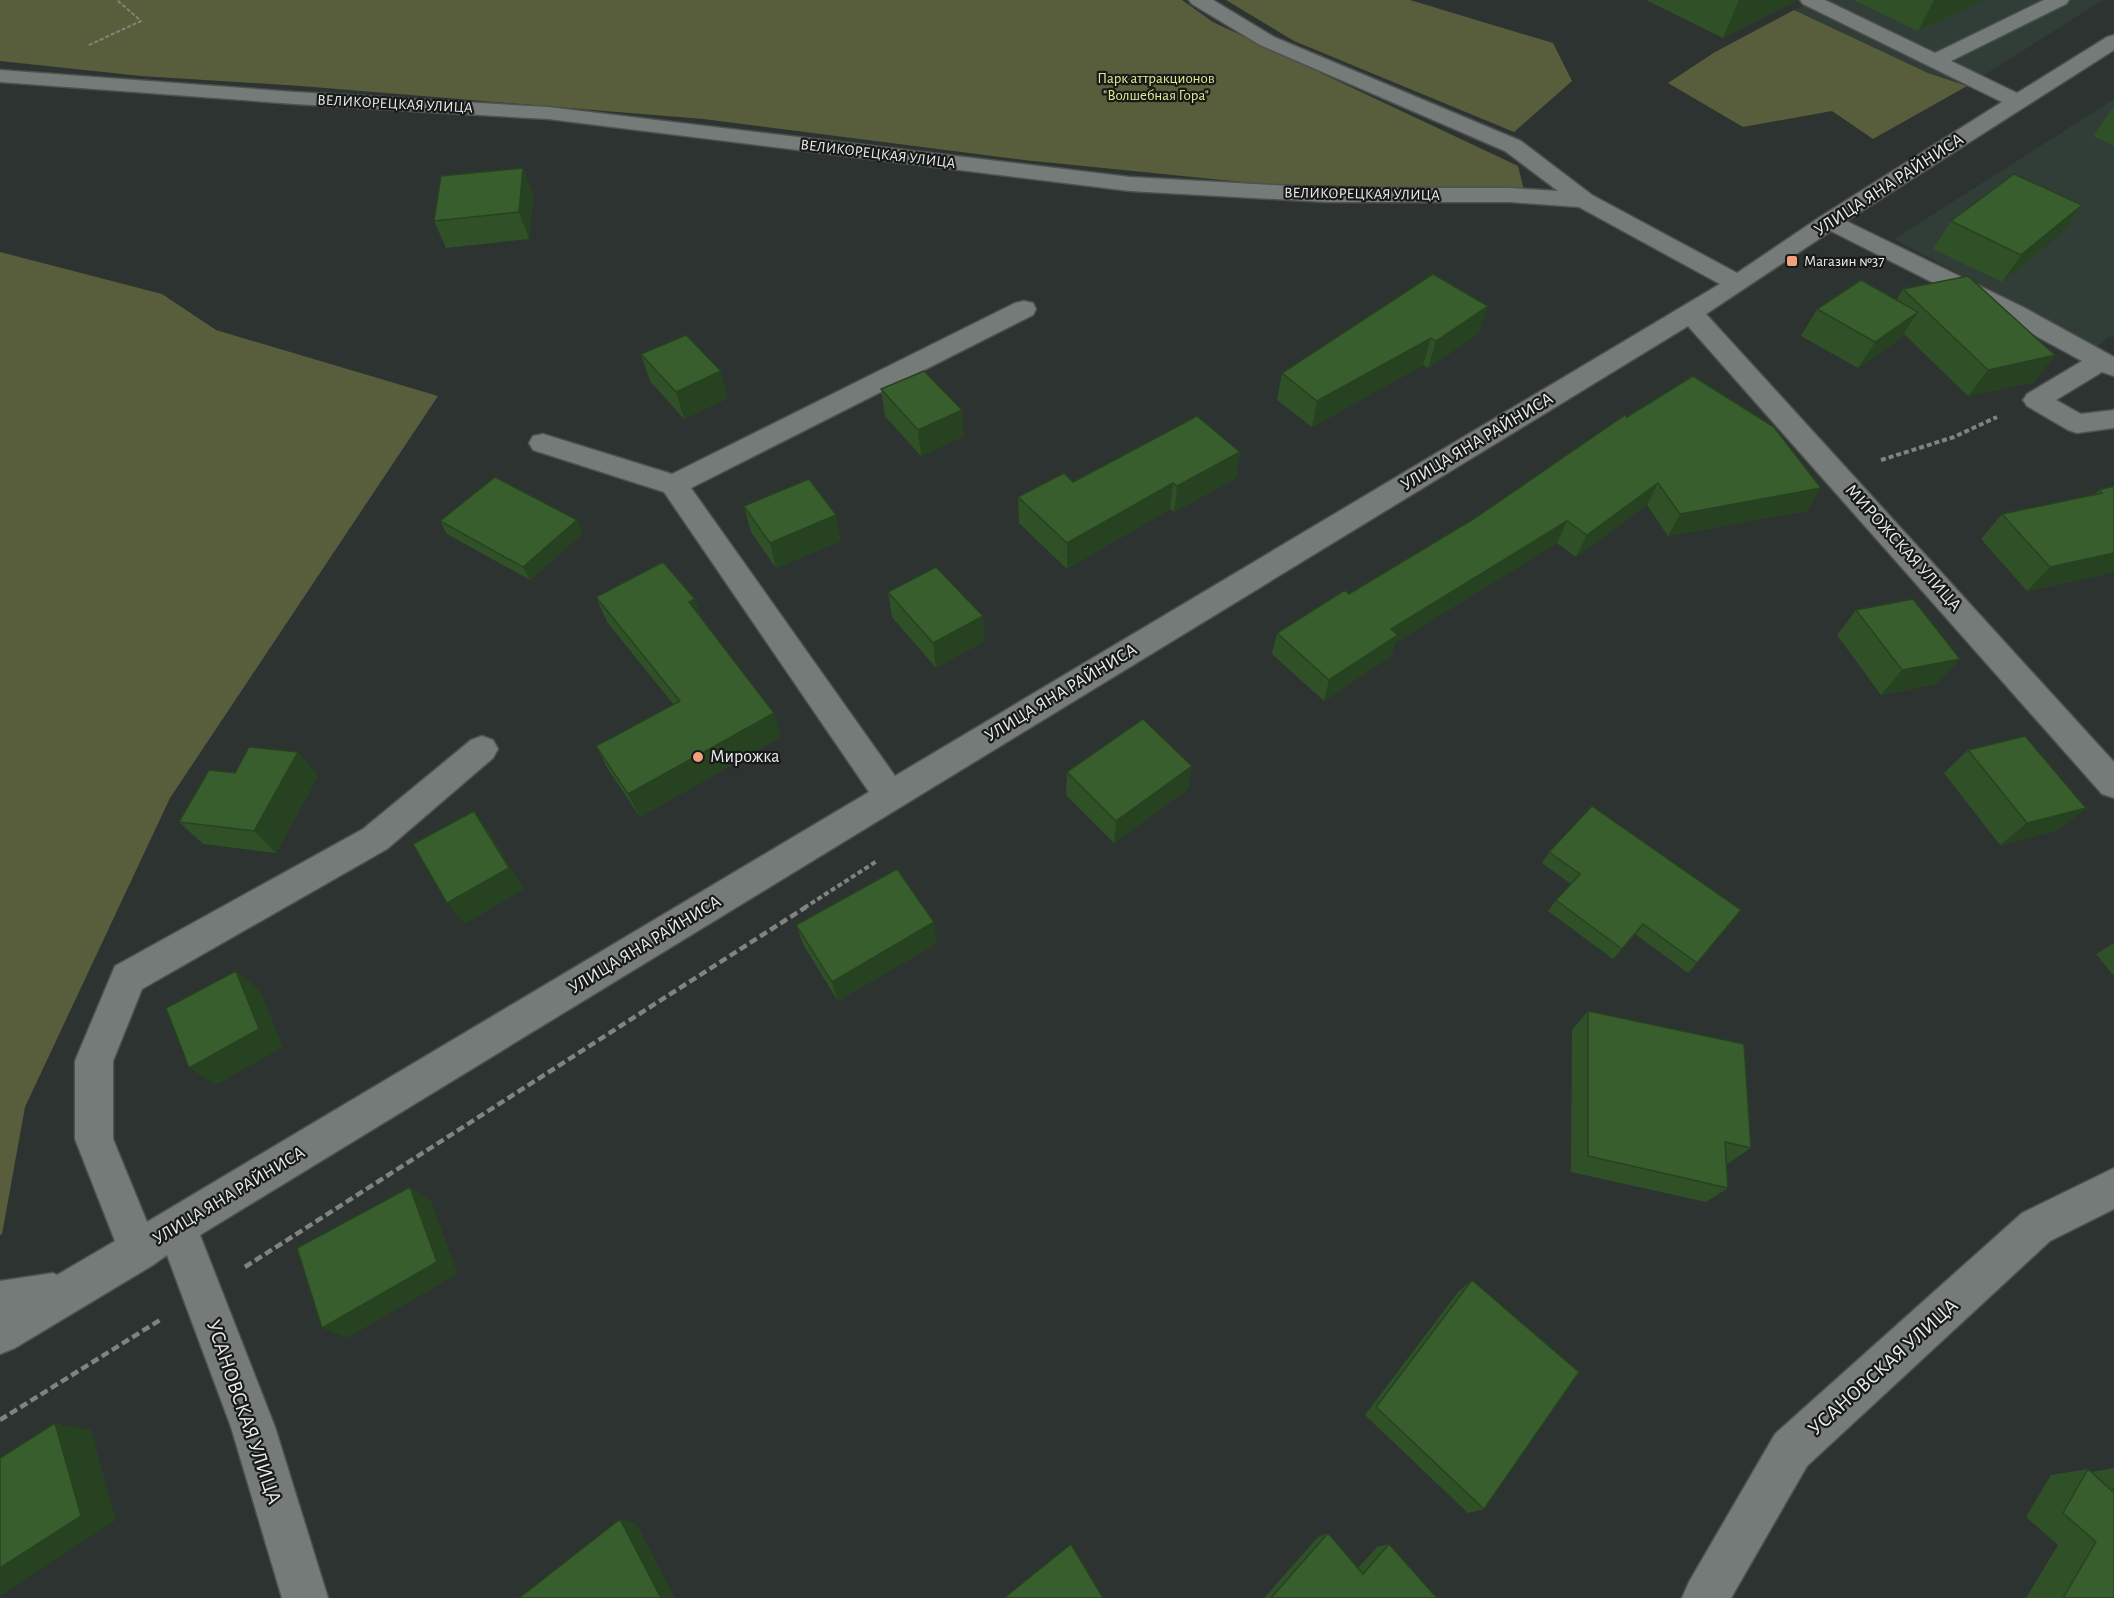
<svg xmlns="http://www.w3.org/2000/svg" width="2114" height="1598" font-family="'Alegreya Sans',sans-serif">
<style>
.built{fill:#313d37}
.green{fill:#585e3b}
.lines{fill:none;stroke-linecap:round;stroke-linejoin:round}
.minor-casing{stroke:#4d514f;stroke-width:3}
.path-far2{stroke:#7f8481;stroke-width:2;stroke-dasharray:4 2;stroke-linecap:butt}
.path-far1{stroke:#7f8481;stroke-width:4;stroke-dasharray:5 3;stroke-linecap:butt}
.path{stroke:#7f8481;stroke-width:4.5;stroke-dasharray:8 4;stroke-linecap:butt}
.minor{fill:#757b78;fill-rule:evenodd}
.wall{fill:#305128}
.shaded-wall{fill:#274220}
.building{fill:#385e2e;stroke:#274220;stroke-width:1.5}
.poi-dot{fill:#f1a17c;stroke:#171a18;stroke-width:2}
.labels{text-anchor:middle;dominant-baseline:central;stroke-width:4.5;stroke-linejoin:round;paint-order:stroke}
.far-park-label{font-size:15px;fill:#deec90;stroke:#171a18}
.far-street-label{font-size:15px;fill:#eaedeb;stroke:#171a18}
.far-poi-label{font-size:15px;fill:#eaedeb;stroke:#171a18;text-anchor:start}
.street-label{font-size:18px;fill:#eaedeb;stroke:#171a18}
.poi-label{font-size:18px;fill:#eaedeb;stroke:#171a18;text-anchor:start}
.near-street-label{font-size:21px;fill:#eaedeb;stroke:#171a18}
</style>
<rect width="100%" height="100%" fill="#2d3330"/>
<path class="built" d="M1817 0H2103L1967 86 1928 73 1794 10Z
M2114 99V338L2109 336 2097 347 1894 239Z"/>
<path class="green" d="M0 0H1182L1213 22 1518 166 1524 190 1262 184 1024 160 703 119 301 86 141 76 0 61Z
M1226 0H1410L1553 43 1572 81 1514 132 1294 41Z
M1794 10 1928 73 1967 86 1873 139 1832 111 1743 127 1668 83 1715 52Z
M0 252 162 294 216 330 438 396 170 798 25 1107 2 1234 0 1235Z"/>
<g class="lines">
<defs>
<path id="minor" d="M1189 0H1213L1274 37 1521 141 1592 195 1737 273 1820 217 2002 102 1803 4 1800 0H1825L1935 53 2044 0H2069L2066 4 1951 61 2017 93 2107 37 2114 35V50L1846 221 2023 307 2114 357V376L2102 372 2056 400 2081 414 2114 410V428L2077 433 2068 430 2027 406 2023 400 2027 394 2082 361 2005 319 1831 231 1706 314 2114 762V798L2102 794 1688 326 200 1235 275 1427 328 1598H282L231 1427 167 1255 153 1265 15 1348 0 1354V1281L53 1273 57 1275 115 1241 75 1139V1061L115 966 363 829 471 740 482 736 493 740 498 749 493 758 387 849 142 989 113 1061V1139L147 1222 869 792 664 492 533 450 529 443 533 436 543 434 672 474 1015 303 1024 301 1033 303 1036 309 1033 315 691 488 895 776 1720 284 1579 207 1510 202H1327L1130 191 548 119 295 104 0 82V70L295 92 548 107 1130 177 1327 188H1510L1558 191 1505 151 1260 45 1192 4Z
M2114 1168V1209L2050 1241 1807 1466 1731 1598H1682L1689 1582 1775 1434 2022 1213Z"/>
</defs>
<use href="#minor" class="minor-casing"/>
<path class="path-far2" d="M89 45 141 21 117 0"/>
<path class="path-far1" d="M1881 460 1954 437 1997 417
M804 908 877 861"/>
<path class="path" d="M245 1267 806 907
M0 1420 160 1320"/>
<use href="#minor" class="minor"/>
</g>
<path class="wall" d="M1646 0H1798L1723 38Z
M1853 0H1983L1918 31Z
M2114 106V146L2093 136Z
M523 168 533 196 529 239 446 248 434 221Z
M2082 205 2063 232 2002 282 1933 249 1951 221Z
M1433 274 1479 333 1428 368 1423 365 1312 427 1277 400 1282 373Z
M1903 289 2055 355 2034 382 1968 396 1904 334 1900 339 1858 368 1801 336 1817 309 1896 300Z
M641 354 728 398 684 419 650 381Z
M881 389 964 436 921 456 885 416Z
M1627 417 1807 511 1668 536 1647 505 1576 557 1557 543 1395 643 1391 656 1324 701 1272 654 1277 633 1349 594 1475 518Z
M1240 452 1236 478 1174 512 1170 509 1067 569 1019 523 1018 497 1073 482Z
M2114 486V572L2027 591 1981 539 2002 514 2095 494 2099 490Z
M744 506 841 541 776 568 751 532Z
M440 521 583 533 530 580 447 534Z
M888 592 983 616 984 641 936 668 892 617Z
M596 597 703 621 774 713 781 737 640 817 608 769 596 746 674 705 607 622Z
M1856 610 1937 684 1881 695 1837 635Z
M1968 750 2086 808 2058 830 2000 845 1944 773Z
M298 752 318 776 276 853 203 844 179 822 235 773Z
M1192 766 1188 789 1114 843 1066 795 1067 772Z
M1592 806 1697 963 1688 973 1635 934 1613 959 1548 911 1556 900 1571 884 1542 863 1549 852Z
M796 925 937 943 838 1001 804 946Z
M2114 943V976L2096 954Z
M1588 1011 1751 1148 1729 1163H1727L1728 1188 1706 1202 1571 1172 1572 1030Z
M1472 1280 1484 1509 1468 1513 1365 1415 1458 1292Z
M2114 1468V1598H2026L2058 1545 2026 1517 2051 1475 2088 1469 2091 1472Z
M1328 1533 1358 1568 1377 1547 1389 1544 1437 1598H1264L1318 1537Z"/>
<path class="shaded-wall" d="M1739 0H1798L1723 38Z
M1934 0H1983L1918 31Z
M523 168 533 196 529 239 519 212Z
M2082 205 2063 232 2002 282 2021 255Z
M1488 306 1479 333 1428 368 1436 341Z
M1918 312 1900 339 1858 368 1875 342Z
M1431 338 1423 365 1312 427 1317 401Z
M2055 355 2034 382 1968 396 1988 370Z
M721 371 728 398 684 419 676 392Z
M962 410 964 436 921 456 918 430Z
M1240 452 1236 478 1174 512 1177 486Z
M1173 483 1170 509 1067 569V543Z
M1658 483 1647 505 1576 557 1587 535Z
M1821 488 1807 511 1668 536 1680 514Z
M836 515 841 541 776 568 770 543Z
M577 520 583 533 530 580 523 567Z
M1567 521 1557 543 1395 643 1391 656 1324 701 1329 680 1391 629Z
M2114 553V572L2027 591 2050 567Z
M695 599 704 624 689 602Z
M983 616 984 641 936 668 933 643Z
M1960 659 1937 684 1881 695 1902 670Z
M774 713 781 737 640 817 628 794Z
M298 752 318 776 276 853 254 831Z
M1192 766 1188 789 1114 843 1116 821Z
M2086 808 2058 830 2000 845 2027 823Z
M474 811 490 833 524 889 465 924 447 903Z
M934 922 937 943 838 1001 832 982Z
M236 971 260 990 283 1047 216 1085 189 1068Z
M410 1187 431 1201 458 1274 347 1338 322 1328Z
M55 1423 91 1430 116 1520 0 1596V1568Z
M620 1519 636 1523 675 1598H661Z"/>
<path class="building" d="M523 168 519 212 434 221 441 176Z
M2014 174 2082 205 2021 255 1951 221Z
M1433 274 1488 306 1436 341 1431 338 1317 401 1282 373Z
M1968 276 2055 355 1988 370 1903 289Z
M1861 280 1918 312 1875 342 1817 309Z
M686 335 721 371 676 392 641 354Z
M924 371 962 410 918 430 881 389Z
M1693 376 1774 427 1821 488 1680 514 1658 483 1587 535 1567 521 1391 629 1398 635 1329 680 1277 633 1345 590 1349 594 1475 518 1625 415 1627 417Z
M1197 416 1240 452 1177 486 1173 483 1067 543 1018 497 1064 473 1073 482Z
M495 477 577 520 523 567 440 521Z
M809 479 836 515 770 543 744 506Z
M2114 486V553L2050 567 2002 514 2102 493 2099 490Z
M663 562 695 599 689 602 774 713 628 794 596 746 680 701 596 597Z
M936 567 983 616 933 643 888 592Z
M1913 599 1960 659 1902 670 1856 610Z
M1143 719 1192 766 1116 821 1067 772Z
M2025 736 2086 808 2027 823 1968 750Z
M249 747 298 752 254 831 179 822 209 770 235 773Z
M1592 806 1741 910 1697 963 1643 924 1622 949 1556 900 1580 874 1549 852Z
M474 811 509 868 447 903 413 844Z
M897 869 934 922 832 982 796 925Z
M236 971 259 1029 189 1068 166 1008Z
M1588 1011 1744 1044 1751 1148 1725 1142 1728 1188 1588 1156Z
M410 1187 437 1262 322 1328 297 1248Z
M1472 1280 1579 1372 1484 1509 1376 1407Z
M55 1423 81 1516 0 1568V1458Z
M2088 1469 2112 1491 2114 1488V1598H2063L2096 1542 2063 1513Z
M620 1519 661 1598H519Z
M1328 1533 1363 1574 1389 1544 1437 1598H1271Z
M1071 1544 1103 1598H1004Z"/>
<g class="poi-dot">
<rect x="1786" y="255" width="12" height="12" rx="3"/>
<circle cx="698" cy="757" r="6"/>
</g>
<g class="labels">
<g class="far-park-label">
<text x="1156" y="78">Парк аттракционов<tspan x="1156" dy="17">"Волшебная Гора"</tspan></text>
</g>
<g class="far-street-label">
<text transform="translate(395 104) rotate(3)">ВЕЛИКОРЕЦКАЯ УЛИЦА</text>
<text transform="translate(878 154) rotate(7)">ВЕЛИКОРЕЦКАЯ УЛИЦА</text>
<text transform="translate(1362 194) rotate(1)">ВЕЛИКОРЕЦКАЯ УЛИЦА</text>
</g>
<g class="far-poi-label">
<text x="1804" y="261">Магазин №37</text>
</g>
<g class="street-label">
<text transform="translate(1889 185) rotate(-33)">УЛИЦА ЯНА РАЙНИСА</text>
<text transform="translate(1477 442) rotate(-31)">УЛИЦА ЯНА РАЙНИСА</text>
<text transform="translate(1903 548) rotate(48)">МИРОЖСКАЯ УЛИЦА</text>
<text transform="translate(1061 693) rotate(-31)">УЛИЦА ЯНА РАЙНИСА</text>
<text transform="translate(645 945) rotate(-31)">УЛИЦА ЯНА РАЙНИСА</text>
<text transform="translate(229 1196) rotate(-31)">УЛИЦА ЯНА РАЙНИСА</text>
</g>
<g class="poi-label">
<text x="710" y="757">Мирожка</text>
</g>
<g class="near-street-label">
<text transform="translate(1883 1367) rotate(-42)">УСАНОВСКАЯ УЛИЦА</text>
<text transform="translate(244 1412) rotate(71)">УСАНОВСКАЯ УЛИЦА</text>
</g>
</g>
</svg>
